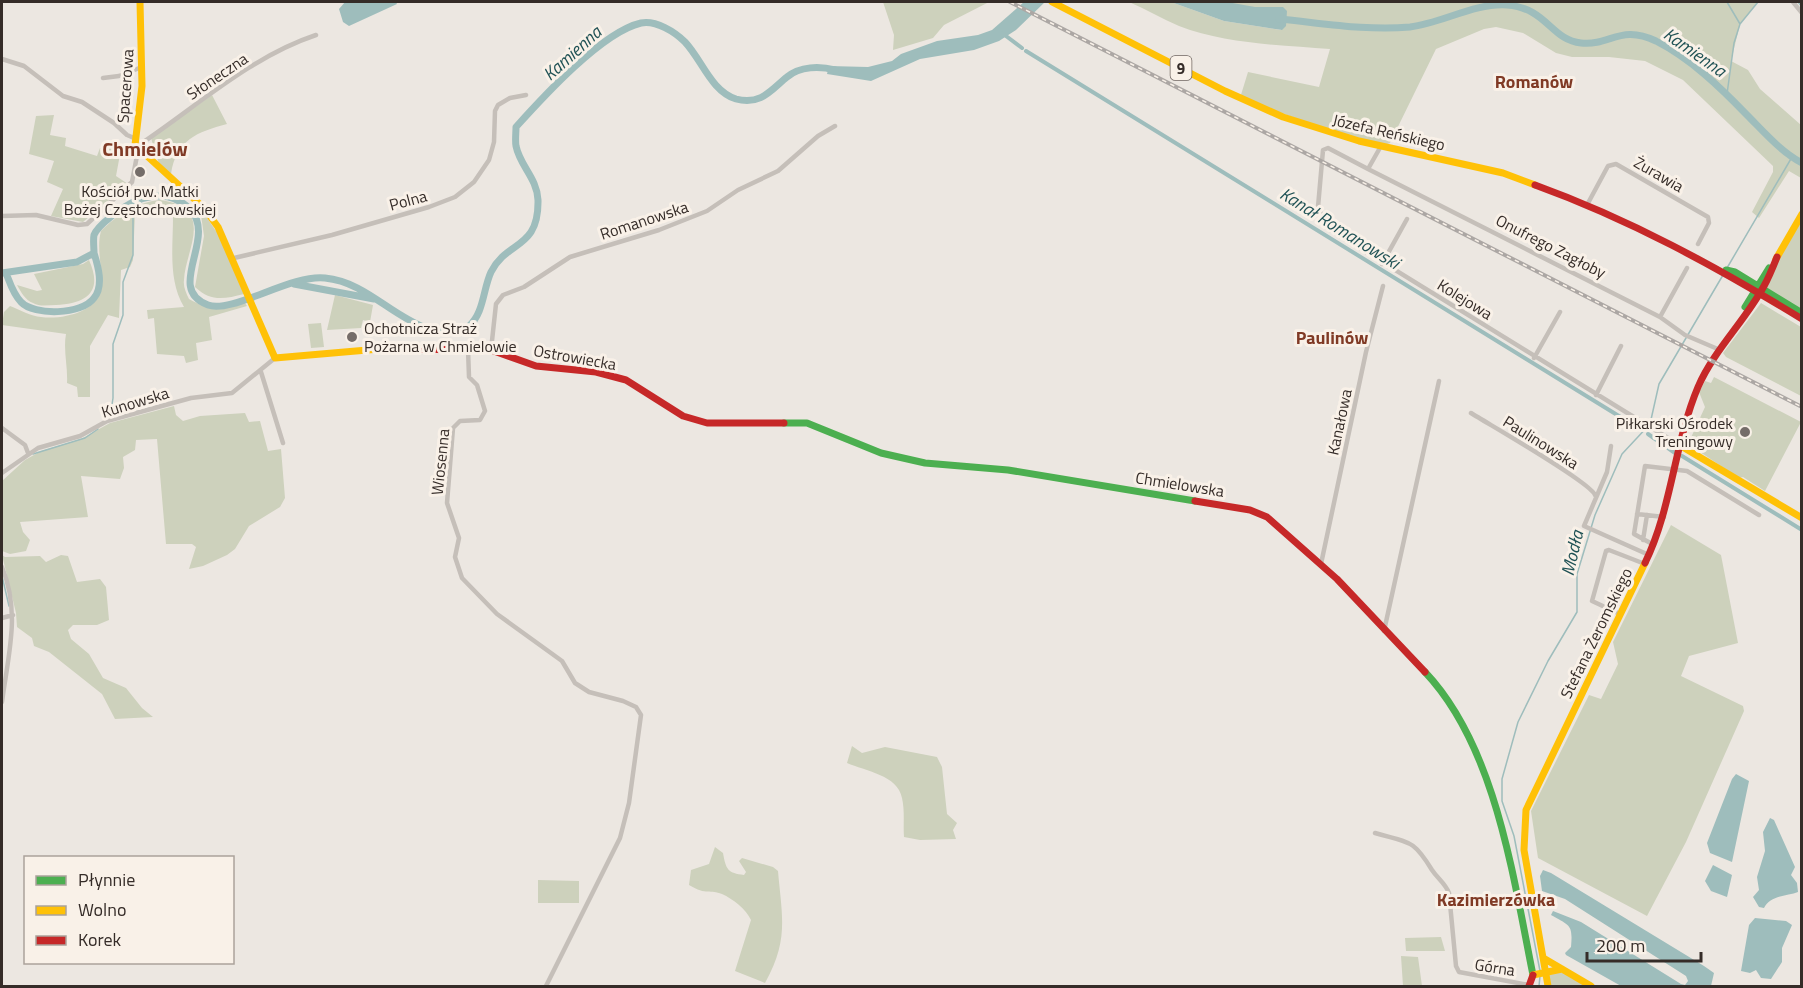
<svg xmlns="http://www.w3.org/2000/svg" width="1803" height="988" font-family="'Titillium Web',sans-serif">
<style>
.green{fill:#cdd1bc}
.water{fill:#9ebdbc}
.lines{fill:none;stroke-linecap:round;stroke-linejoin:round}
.stream{stroke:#9ebdbc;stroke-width:1.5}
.canal{stroke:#9ebdbc;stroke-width:4}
.river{stroke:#9ebdbc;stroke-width:7}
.street{stroke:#c5bfb9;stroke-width:4.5}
.fast{stroke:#4caf50;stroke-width:7}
.slow{stroke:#ffc107;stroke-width:7}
.jam{stroke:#c62828;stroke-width:7}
.rail-casing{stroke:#aca7a4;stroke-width:4}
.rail{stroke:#f9f1e8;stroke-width:1.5;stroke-dasharray:4.5;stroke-linecap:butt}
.poi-dot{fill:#756d69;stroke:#f9f1e8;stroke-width:2}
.labels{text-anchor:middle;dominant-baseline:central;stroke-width:6;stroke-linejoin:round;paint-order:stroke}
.shield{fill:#f9f1e8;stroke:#706762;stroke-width:1.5}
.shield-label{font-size:15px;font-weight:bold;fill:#352c28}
.street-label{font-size:16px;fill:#352c28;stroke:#f9f1e8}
.poi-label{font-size:16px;fill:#352c28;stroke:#f9f1e8}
.water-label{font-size:18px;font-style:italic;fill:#205255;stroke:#f9f1e8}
.neighbourhood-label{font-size:18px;font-weight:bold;fill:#803a25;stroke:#f9f1e8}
.quarter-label{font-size:20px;font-weight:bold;fill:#803a25;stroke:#f9f1e8}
</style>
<rect width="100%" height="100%" fill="#ece7e1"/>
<path class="green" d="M883 2H989L944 25 933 38 893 50 894 35Z
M1129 2H1171L1224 21 1281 30 1288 20 1240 16 1201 2H1758L1740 24 1731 61 1748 70 1760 89 1801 125V178L1789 171 1759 218 1752 212 1773 172V166L1683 80 1645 61 1609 57H1572L1556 53 1523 33 1496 27 1484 29 1436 49 1390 143 1381 146 1359 141 1240 98 1248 72 1319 87 1330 49C1280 45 1226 44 1179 26 1162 19 1146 9 1129 2Z
M212 95 227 124C197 132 176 140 171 174L159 164 151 138Z
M54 115 50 135 66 138 65 146 97 156 100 148 121 149 116 176 128 184 83 222 51 216 63 189 47 182 54 161 29 154 36 116Z
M160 200C217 208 185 250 184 280 183 286 186 293 189 299 210 311 222 309 245 303L247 306 209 317 212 340 196 343 198 360 186 363 184 356 157 354 154 318 148 319 147 310 184 307C168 280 173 248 173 217L158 207 135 213 133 260 130 267 121 270 119 318 108 315 90 346V397H78L77 387 67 383C68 367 63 350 66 334L2 325 4 312 10 306C20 310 31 316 41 317 62 320 99 312 101 287 103 268 96 249 101 231 117 215 137 202 160 200Z
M203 212 220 237 244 294C224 299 211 302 195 287L204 236 201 215Z
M1801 219V313L1763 288Z
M89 260C103 291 88 303 56 305 48 305 40 307 33 303 25 300 21 292 17 285L37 291 42 290 34 274 83 264Z
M335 295 373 305 370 322 363 320 361 328 327 330Z
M1761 303 1801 327V396L1726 357 1723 353Z
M321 323 324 347 311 348 308 324Z
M1714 377 1801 422 1765 491 1743 477 1739 478 1688 444 1705 407 1699 392 1705 381 1711 383Z
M174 406 176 415 183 421 200 416 245 413 249 422 260 421 268 451 281 449 285 498 280 507 249 526 235 549 227 555 203 566 189 569 196 547 192 544H166L157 439 136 440 135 450 123 457 124 468 120 479 81 476 88 517 20 522 23 532 30 540 26 551 10 554 2 551V481L25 460 41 451 81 439 110 423Z
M1671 525 1721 555 1738 643 1689 656 1681 676 1743 706 1744 711 1686 842 1647 916 1538 858 1531 811 1589 695 1601 699 1618 664 1613 642Z
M2 555 5 557 40 556 46 562 61 555 68 556 77 582 100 579 106 587 109 620 97 625H73L68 630 71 639 89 654 103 678 126 688 142 708 153 717 115 719 102 694 49 652 34 646 32 638 17 627 16 613Z
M852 746 862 753 885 747 937 757 942 767 947 814 957 823 953 830 956 839 920 840 904 837C903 825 905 811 902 798 898 775 865 771 847 763Z
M715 847 723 853C726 870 728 873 744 875L746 872 739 861 742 858 773 867 778 871C782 917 789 940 765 983L735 971 751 920C746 909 733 899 722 894 710 889 707 896 689 885L691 870 709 864Z
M538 880 579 881V903H538Z
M1441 937 1445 951H1406L1405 938Z
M1401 956 1418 957 1422 986H1403Z
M1562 969 1591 986H1548L1547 972Z"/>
<path class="water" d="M345 2H396L397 4 349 26 343 22 339 9Z
M1024 2H1045L1016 30 999 41 974 50 920 59 871 81 827 74 829 66 868 67 892 61 901 54 937 41 978 35 992 30Z
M1171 2H1227L1255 7H1283L1287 11 1286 26 1282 30 1224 21Z
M1736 774 1749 781 1732 862 1710 853 1707 843 1732 779Z
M1770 818 1774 820 1795 867 1791 875 1797 883 1798 892C1788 896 1770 895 1764 908L1759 907 1753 897 1759 890 1757 877 1765 851 1763 832Z
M1713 865 1732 875 1727 897 1711 891 1705 881Z
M1543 870 1551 873 1704 966 1714 973 1711 986H1621L1566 955 1565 953 1571 947C1573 924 1570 926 1551 915L1553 911 1581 922 1681 984 1685 985 1688 981 1686 976 1565 899 1542 891 1540 876Z
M1755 918 1786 921 1792 925 1782 948V962L1771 979 1761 978 1756 970 1750 973 1741 971 1749 925Z"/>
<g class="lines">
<path class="stream" d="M1727 2 1740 24 1758 2
M1798 2 1802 7
M1727 94 1734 43 1740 24
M1727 268 1792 157
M110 418 113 398V344L123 315V282L133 255V201
M33 454 85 438 98 429
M2 576 9 606
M1540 971 1514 836 1502 801V779L1518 722 1548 661 1577 612V574L1595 515 1622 454 1650 424 1659 384 1723 275
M1539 986 1540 976"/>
<path class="canal" d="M1002 33 1022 48
M1026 51 1640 429
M1648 434 1675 453
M1682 456 1802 530"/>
<path class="river" d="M1279 19C1322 23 1366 31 1410 27 1443 23 1473 3 1507 5 1547 8 1551 40 1581 43 1611 46 1620 24 1656 41 1691 59 1720 87 1747 115 1764 132 1780 151 1802 163
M2 273 77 262 94 253C94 248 93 240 94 235 97 227 107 220 113 215 135 197 167 186 190 209 218 238 164 289 208 305 232 314 291 274 325 278 365 282 390 315 426 328 437 333 460 334 469 326 484 313 483 289 491 272 507 240 539 250 538 200 537 178 520 166 516 146 515 140 516 133 516 127 543 97 602 32 641 23 656 20 675 32 685 42 702 60 711 91 736 99 761 106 772 89 787 77 800 66 820 66 835 70
M6 273C10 283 13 294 21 302 34 316 82 315 94 298 104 286 98 266 94 253
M294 284 374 299"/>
<path class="street" d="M1793 2 1802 13
M2 59 24 66 63 96 82 102 114 123 127 135 134 138
M103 78 119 76 142 67
M1381 146 1368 169 1328 148 1323 150 1318 207 1327 228 1681 446
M1368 169 1660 317 1685 335 1720 350
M1587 205 1608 166 1616 164 1708 217 1709 223 1698 244
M2 216 36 215 78 225 87 224 132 182 139 145C196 107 250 57 316 35
M234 258 332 235 429 207 455 197 474 182 489 160 494 142 495 111 498 105 510 98 526 95
M1382 264 1407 219
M1660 317 1687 268
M468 349 469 377 477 385 485 411 480 420 460 421 453 428 447 503 459 538 455 557 462 578 497 614 562 661 575 683 589 692 623 701 636 707 641 715 629 803 620 838 546 986
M491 350 496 304 503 295 524 287 570 257 659 230 707 211 738 190 778 171 818 136 835 126
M1534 358 1560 312
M261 372 283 443
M1596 395 1621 346
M1471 413C1490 425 1590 482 1595 495
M2 428 25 445 28 453
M1611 446 1607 472 1584 526 1649 555
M2 473 38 448 80 436 107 421 191 398 232 393 275 358
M1637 514 1664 517
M1643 540 1647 515
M1654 545 1634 534 1645 466 1687 471 1759 515
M1321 564 1366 352 1383 286
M2 567C21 613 8 655 2 702
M1620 614 1592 601 1606 551 1609 550 1645 564
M2 618 13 615
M1384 631 1439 381
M1375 833C1410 843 1413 839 1432 870 1438 879 1445 883 1449 893L1456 966 1459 972 1529 985"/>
<path class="fast" d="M1726 270 1735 272 1802 313
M1745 307 1769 268
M784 423H807L881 453 925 463 1008 470 1195 501
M1425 672C1496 747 1513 877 1533 975"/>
<path class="slow" d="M140 2 142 86 135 145 204 208 218 227 275 358 379 349
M1052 2 1225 91 1283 117 1359 141 1503 173 1535 185
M1776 259 1802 214
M1681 446 1802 518
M1545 959 1591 986
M1533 975 1562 969
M1548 986 1524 850 1526 810 1645 563"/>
<path class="jam" d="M1535 185C1629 219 1717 267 1802 319
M379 349 491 350 536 366 596 372 626 380 683 416 707 423H784
M1195 501 1250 510 1267 517 1337 579 1425 672
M1645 563C1672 508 1674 444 1698 387 1714 350 1745 321 1764 286 1769 277 1773 267 1777 257
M1529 986 1533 975"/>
<defs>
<path id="rail" d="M1010 2 1802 407"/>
</defs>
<use href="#rail" class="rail-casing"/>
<use href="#rail" class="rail"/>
</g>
<g class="poi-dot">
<circle cx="140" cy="172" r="6"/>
<circle cx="352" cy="337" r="6"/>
<circle cx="1745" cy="432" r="6"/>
</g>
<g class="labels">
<rect class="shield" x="1170.5" y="56" width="21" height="24" rx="4.5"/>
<g class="shield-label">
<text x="1181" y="68">9</text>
</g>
<g class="street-label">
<text transform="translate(217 76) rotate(-34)">Słoneczna</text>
<text transform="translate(125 86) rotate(-86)">Spacerowa</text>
<text transform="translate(1389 132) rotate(13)">Józefa Reńskiego</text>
<text transform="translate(1659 174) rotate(30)">Żurawia</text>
<text transform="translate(408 200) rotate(-15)">Polna</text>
<text transform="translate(644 220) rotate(-18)">Romanowska</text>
<text transform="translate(1551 246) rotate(27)">Onufrego Zagłoby</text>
<text transform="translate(1465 299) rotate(32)">Kolejowa</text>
<text transform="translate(575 357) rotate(10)">Ostrowiecka</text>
<text transform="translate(135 402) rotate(-17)">Kunowska</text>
<text transform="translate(1339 422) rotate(-78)">Kanałowa</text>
<text transform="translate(1541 442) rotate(32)">Paulinowska</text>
<text transform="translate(440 462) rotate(-84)">Wiosenna</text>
<text transform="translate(1180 484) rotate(9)">Chmielowska</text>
<text transform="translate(1596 633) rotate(-64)">Stefana Żeromskiego</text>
<text transform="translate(1495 967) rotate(9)">Górna</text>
</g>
<g class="poi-label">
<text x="140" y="191">Kościół pw. Matki<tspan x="140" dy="18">Bożej Częstochowskiej</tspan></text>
<text x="364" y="328" text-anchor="start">Ochotnicza Straż<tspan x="364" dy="18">Pożarna w Chmielowie</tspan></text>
<text x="1733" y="423" text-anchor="end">Piłkarski Ośrodek<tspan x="1733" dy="18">Treningowy</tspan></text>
</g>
<g class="water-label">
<text transform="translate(1695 52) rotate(35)">Kamienna</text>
<text transform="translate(572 53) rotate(-42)">Kamienna</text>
<text transform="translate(1340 228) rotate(32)">Kanał Romanowski</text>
<text transform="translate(1572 553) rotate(-77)">Modła</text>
</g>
<g class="neighbourhood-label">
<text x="1534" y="81">Romanów</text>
<text x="1332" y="337">Paulinów</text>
<text x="1496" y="899">Kazimierzówka</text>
</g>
<g class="quarter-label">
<text x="145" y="148">Chmielów</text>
</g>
</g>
<rect width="1803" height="988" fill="none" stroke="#352c28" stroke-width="6"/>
<rect x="24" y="856" width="210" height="108" fill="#f9f1e8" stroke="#aba29b" stroke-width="1.5"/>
<rect x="36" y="876" width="30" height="9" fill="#4caf50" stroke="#aba29b" stroke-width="1.5"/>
<text x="78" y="886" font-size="18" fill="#352c28">Płynnie</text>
<rect x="36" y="906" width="30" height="9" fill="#ffc107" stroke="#aba29b" stroke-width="1.5"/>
<text x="78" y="916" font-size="18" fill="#352c28">Wolno</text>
<rect x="36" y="936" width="30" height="9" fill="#c62828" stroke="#aba29b" stroke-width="1.5"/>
<text x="78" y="946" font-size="18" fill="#352c28">Korek</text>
<path d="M1587 952v9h114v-9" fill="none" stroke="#352c28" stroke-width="3"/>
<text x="1596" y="952" font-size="18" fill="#352c28" stroke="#f9f1e8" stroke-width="4.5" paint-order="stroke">200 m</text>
</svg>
